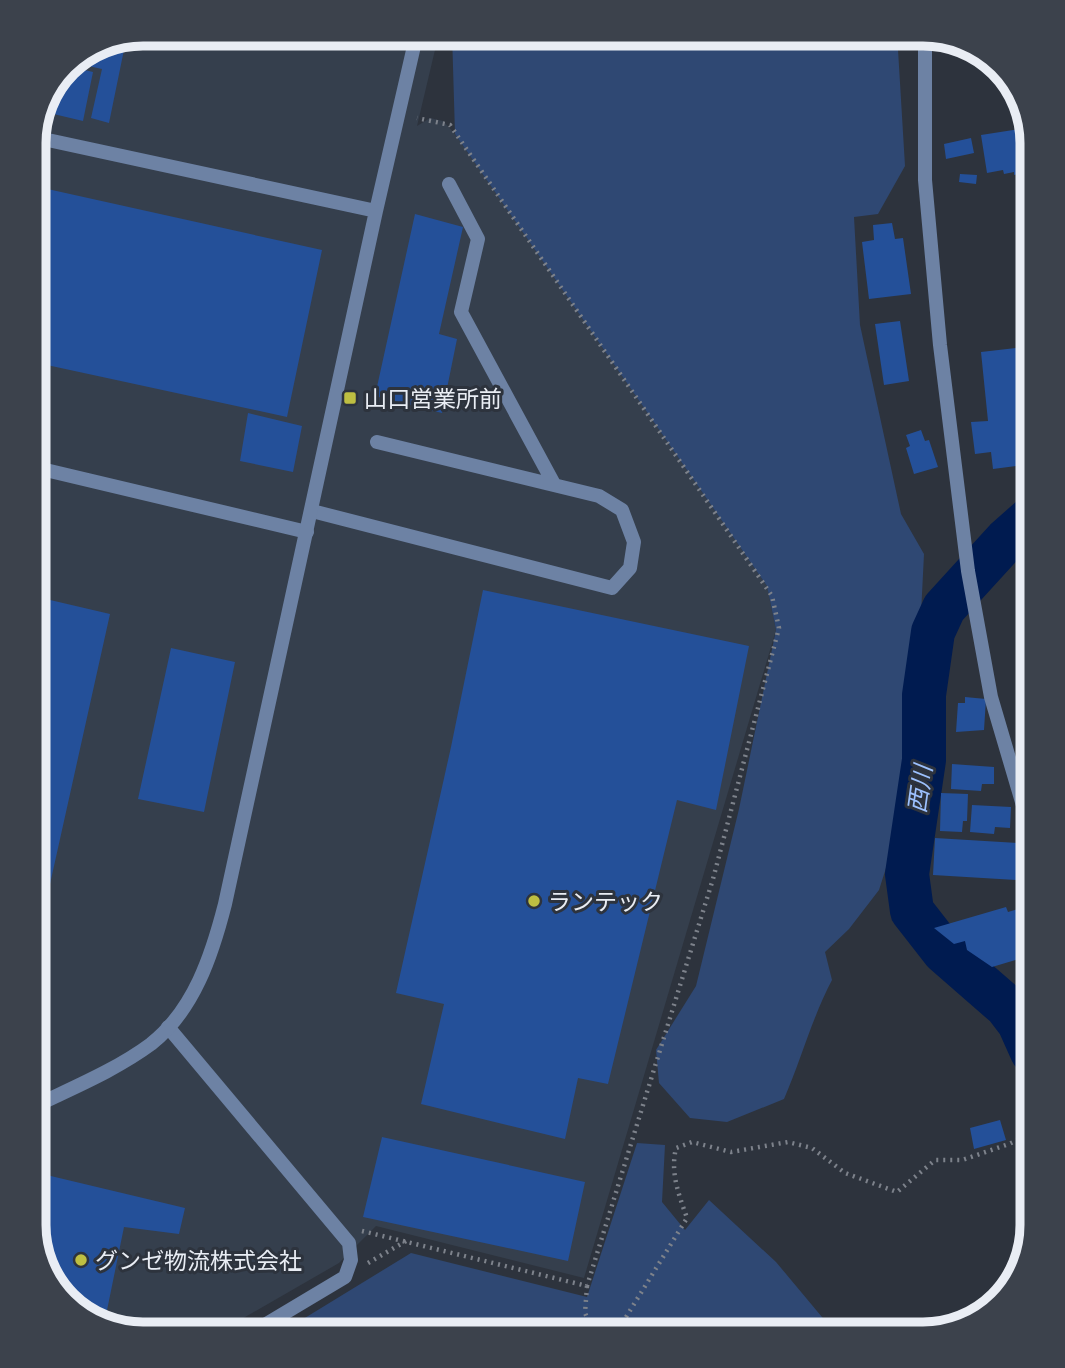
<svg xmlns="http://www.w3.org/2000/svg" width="1065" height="1368" font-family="'Golos Text','Noto Sans JP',sans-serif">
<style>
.built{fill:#353f4d}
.green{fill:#2f4873}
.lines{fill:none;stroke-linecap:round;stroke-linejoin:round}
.river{stroke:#001b50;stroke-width:44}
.building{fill:#245099}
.path{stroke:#7d828b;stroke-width:4.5;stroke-dasharray:2 5;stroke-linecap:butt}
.service{stroke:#6d82a4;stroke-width:14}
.minor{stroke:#6d82a4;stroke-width:14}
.tertiary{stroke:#6d82a4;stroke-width:14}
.poi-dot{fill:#bebf42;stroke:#2d333d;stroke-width:2.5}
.labels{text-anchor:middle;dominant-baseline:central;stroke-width:6;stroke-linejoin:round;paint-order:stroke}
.poi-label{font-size:23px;fill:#e9edf4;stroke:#2d333d;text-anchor:start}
.water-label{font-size:24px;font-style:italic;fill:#9cc1fe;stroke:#2d333d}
.rim{fill:none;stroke:#e9edf4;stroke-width:9}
</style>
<rect width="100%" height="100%" fill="#2d333d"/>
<path class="built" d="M143 33H439L417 126 430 118 443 121 455 134 767 586 776 630 584 1278 376 1226 339 1263 214 1335H136L88 1320 52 1286 33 1225 34 135 70 61Z"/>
<path class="green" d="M452 33H897L905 166 878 214 854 217 860 325 901 514 924 554 920 634 908 683 906 758 900 824 879 890 849 929 825 952 832 980C812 1018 801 1060 784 1099L727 1122 690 1118 659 1083 656 1050 696 986 739 809 776 630 767 586 455 134Z
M637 1143 665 1145 662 1202 685 1230 709 1200 776 1262 837 1335H277L411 1253 587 1297Z"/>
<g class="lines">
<path class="river" d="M1032 1052 1019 1023 1006 1006 944 952 912 911 907 874 924 760V695L933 632 944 608 1006 540 1032 517"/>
</g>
<path class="building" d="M126 40 109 123 91 118 102 69 70 62Z
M68 66 93 72 83 121 45 112Z
M1026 128 1029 143H1032V171L1014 175V172L1004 174 1003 170 987 173 981 135Z
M971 138 974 153 946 159 944 144Z
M960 174 977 175 976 184 959 182Z
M34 186 322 250 287 417 33 362Z
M415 214 463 227 439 334 457 339 442 413 375 396Z
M892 223 895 239 903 238 911 294 869 299 862 242 874 240 873 225Z
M900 321 909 381 884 385 875 324Z
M1032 346V464L993 469 991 452 975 454 971 422 988 421 981 352Z
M248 413 302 426 293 472 240 461Z
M921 430 925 441 929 440 938 467 914 474 906 448 910 446 906 435Z
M483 590 749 646 716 810 677 800 608 1084 578 1078 565 1139 421 1104 444 1004 396 993 451 747Z
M33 596 110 614 34 956H33Z
M171 648 235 662 204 812 138 799Z
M965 697 986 699 984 730 956 732 958 703H965Z
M952 764 994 767V784H982L981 791 951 789Z
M941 793 968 794 967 821H963L962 832 940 831Z
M972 805 1011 807 1010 828 995 827 994 834 970 832Z
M935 838 1018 843 1016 880 933 875Z
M1032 905V955L992 967 967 950 965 941 954 944 934 928 1006 907 1008 912Z
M1000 1120 1006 1140 974 1149 970 1128Z
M382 1137 585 1182 568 1261 363 1217Z
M34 1172 185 1208 179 1234 124 1227 104 1325 88 1320 52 1286 33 1225Z"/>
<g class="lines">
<path class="path" d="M362 1231 587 1286 713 879 779 628 772 596 450 125 417 118
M368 1263 406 1241
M587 1286 585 1313 594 1333 606 1335
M615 1335 687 1218C679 1195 670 1173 676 1148L692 1142 731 1152 788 1142 812 1148 845 1173 897 1192 935 1160H962L1009 1144 1032 1133"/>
<path class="service" d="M449 184 478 239 461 312 554 484
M33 467 307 532
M312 511 612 588 630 568 634 542 622 510 599 496 377 442"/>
<path class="minor" d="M168 1027 349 1243 351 1260 345 1277 248 1335"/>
<path class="tertiary" d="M925 33V180L940 345 968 571 991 697 1032 836
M34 137 376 211
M33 1107C72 1088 116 1070 151 1044 194 1010 212 955 225 904L376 211 417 33"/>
</g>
<g class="poi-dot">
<rect x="343" y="391" width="14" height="14" rx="3.5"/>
<circle cx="534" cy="901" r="7"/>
<circle cx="81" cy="1260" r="7"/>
</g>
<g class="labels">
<g class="poi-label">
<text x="364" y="398">山口営業所前</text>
<text x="548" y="901">ランテック</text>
<text x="95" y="1260">グンゼ物流株式会社</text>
</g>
<g class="water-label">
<text transform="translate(919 789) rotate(-82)">西川</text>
</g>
</g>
<path d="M0 0H1065V1368H0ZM143 46H923A97 97 0 0 1 1020 143V1225A97 97 0 0 1 923 1322H143A97 97 0 0 1 46 1225V143A97 97 0 0 1 143 46Z" fill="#3c424c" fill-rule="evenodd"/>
<path class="rim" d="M143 46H923A97 97 0 0 1 1020 143V1225A97 97 0 0 1 923 1322H143A97 97 0 0 1 46 1225V143A97 97 0 0 1 143 46Z"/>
</svg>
